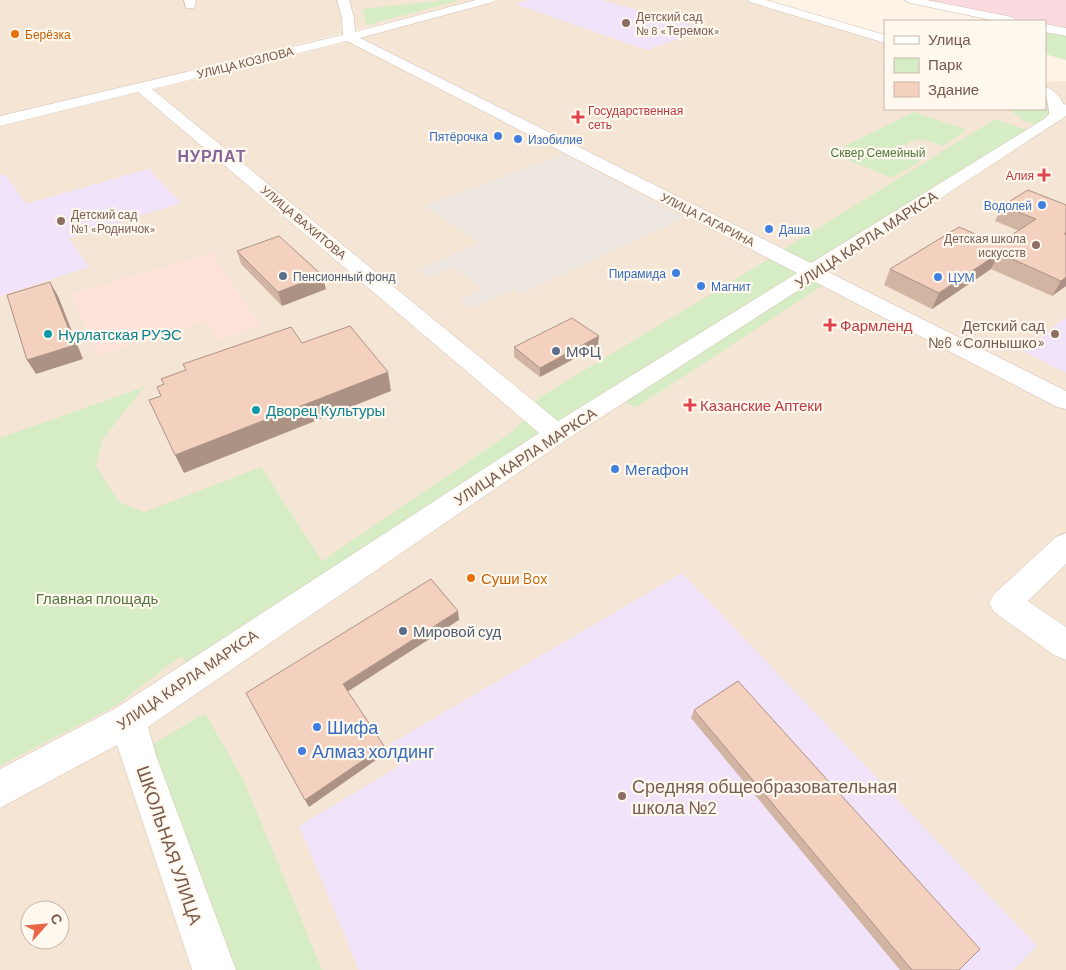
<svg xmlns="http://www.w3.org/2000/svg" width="1066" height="970" font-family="Barlow,sans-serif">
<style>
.residential{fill:#f5e5d5;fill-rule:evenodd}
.commercial{fill:#fee3da}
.industrial{fill:#ede6e1}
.education{fill:#f1e3fa}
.medical{fill:#fbdadf}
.green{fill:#d6ecc4}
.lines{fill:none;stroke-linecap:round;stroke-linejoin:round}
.minor-casing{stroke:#d2bdaf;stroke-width:1}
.minor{fill:#fff;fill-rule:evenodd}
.wall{fill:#d2b4a3}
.shaded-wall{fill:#ab9285}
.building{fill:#f4d1be;stroke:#ab9285}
.education-dot{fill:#8d6e63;stroke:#fff8ee;stroke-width:2}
.food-dot{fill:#e8710a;stroke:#fff8ee;stroke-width:2}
.health-dot{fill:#e0444e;stroke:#fff8ee;stroke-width:2}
.shop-dot{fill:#3f7fe0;stroke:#fff8ee;stroke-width:2}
.service-dot{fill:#5c6f8a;stroke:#fff8ee;stroke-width:2}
.culture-dot{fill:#0f9aa8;stroke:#fff8ee;stroke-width:2}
.labels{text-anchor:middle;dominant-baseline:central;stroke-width:4.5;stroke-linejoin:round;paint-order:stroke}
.far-education-label{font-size:12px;fill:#785e54;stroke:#fff8ee;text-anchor:start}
.far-food-label{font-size:12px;fill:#c56008;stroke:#fff8ee;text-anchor:start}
.far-street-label{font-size:12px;fill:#78584a;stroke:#fff8ee}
.far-health-label{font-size:12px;fill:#be3a42;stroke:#fff8ee;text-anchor:start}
.far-shop-label{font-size:12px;fill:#366cbe;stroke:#fff8ee;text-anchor:start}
.far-park-label{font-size:12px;fill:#52783f;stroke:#fff8ee}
.far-service-label{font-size:12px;fill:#4e5e75;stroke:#fff8ee;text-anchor:start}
.street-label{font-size:15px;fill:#78584a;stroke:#fff8ee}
.health-label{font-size:15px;fill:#be3a42;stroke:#fff8ee;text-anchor:start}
.education-label{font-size:15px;fill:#785e54;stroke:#fff8ee;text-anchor:end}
.culture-label{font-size:15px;fill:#0d838f;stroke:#fff8ee;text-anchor:start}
.service-label{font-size:15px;fill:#4e5e75;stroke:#fff8ee;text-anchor:start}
.shop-label{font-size:15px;fill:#366cbe;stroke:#fff8ee;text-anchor:start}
.food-label{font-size:15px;fill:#c56008;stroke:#fff8ee;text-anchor:start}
.park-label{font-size:15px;fill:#52783f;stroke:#fff8ee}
.far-district-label{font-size:16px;font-weight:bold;letter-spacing:1px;fill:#87669b;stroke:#fff8ee}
.near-shop-label{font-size:18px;fill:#366cbe;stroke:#fff8ee;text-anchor:start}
.near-education-label{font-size:18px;fill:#785e54;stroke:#fff8ee;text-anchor:start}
.near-street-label{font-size:18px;fill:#78584a;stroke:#fff8ee}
</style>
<rect width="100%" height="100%" fill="#fdf3e7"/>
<path class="residential" d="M0 0H478L0 118Z
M500 0H747L885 41V109H1045V82L1066 81V970H0V127L337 44ZM30 910H60V940H30Z"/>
<path class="commercial" d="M211 253 261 326 218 340 206 321 98 356 72 294Z"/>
<path class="industrial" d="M564 154 684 218 521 293 514 289 471 308 460 300 483 289 453 267 429 277 419 269 479 243 425 206Z"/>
<path class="education" d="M528 0H601L705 29 647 50 515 4Z
M148 169 181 203 69 238 89 267 0 296V175L5 174 26 204Z
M1066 317V373L1023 351Z
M682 573 1037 946 1014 970H359L299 826 401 765 390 744Z"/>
<path class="medical" d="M926 0H1066V29L1045 24V21H1030Z"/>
<path class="green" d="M446 0H460L367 25 362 9Z
M1045 32 1066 36V60L1045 54Z
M1045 94 1047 96 1052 115 1038 125 1024 121 1010 110 1045 109Z
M914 112 967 130 943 146C919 137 920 137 897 149L898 152 921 161 892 178 831 153Z
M995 119 1027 130 813 267 781 251Z
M774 256 806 272 560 428 533 404 540 397Z
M813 277 825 284 635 408 620 398Z
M144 387 102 440 96 466 119 502 144 512 261 467 322 561 512 432 528 415 551 434 193 670 181 656 115 706 0 766V438Z
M205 713 243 779 322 970H234L150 746Z"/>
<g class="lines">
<defs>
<path id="minor" d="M184 0H196L194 8H186Z
M337 0H349L354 18 355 32 476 0H495L493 2 360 38 811 263 1044 119 1049 114C1049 104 1045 97 1045 87 1054 89 1060 97 1064 105L1066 104V116L828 272 1066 391V409L1057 407 813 281 566 440 148 727 156 755 236 970H192L117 745 0 808V769L116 708 539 433 138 92 0 126V116L343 35 342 18ZM347 41 797 273 558 421 152 89Z
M748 0H766L885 35V43L750 2Z
M904 0H927L1012 17 1018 21H996L910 3Z
M1045 24 1066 28V36L1045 32Z
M1066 533V564L1028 601 1066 627V660L1054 655 994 612 989 603 994 594 1056 537Z"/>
</defs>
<use href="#minor" class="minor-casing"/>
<use href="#minor" class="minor"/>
</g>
<path class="wall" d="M1066 205V286L1052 296 991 269 932 309 884 285 890 269 998 244 1019 231 995 221 1002 206Z
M237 251 326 289 282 306 241 264Z
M598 346 540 377 514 357V347Z
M694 710 959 970H900L691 718Z"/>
<path class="shaded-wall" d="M999 253 991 269 932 309 939 293Z
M322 275 326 289 282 306 278 292Z
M1066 277V286L1052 296 1061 281Z
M50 282 58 296 83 359 36 374 27 360Z
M599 336 598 346 540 377V368Z
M388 372 391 391 184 473 175 455Z
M458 611 459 620 347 692 343 684Z
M384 746 386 753 309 807 305 800Z"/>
<path class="building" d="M1028 190 1066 205V232L1064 234H1066V277L1061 281 999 253 939 293 890 269 959 227 998 244 1036 219 1002 206Z
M279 236 322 275 278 292 237 251Z
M50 282 75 345 27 360 7 295Z
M572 318 599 336 540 368 514 347Z
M350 326 388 372 175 455 149 400 161 396 157 387 164 384 161 379 186 370 183 364 291 327 302 343Z
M431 579 458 611 343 684 384 746 305 800 246 693Z
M738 681 980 949 959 970H912L694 710Z"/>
<g class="education-dot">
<circle cx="626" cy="23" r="5"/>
<circle cx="61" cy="221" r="5"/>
<circle cx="1036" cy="245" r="5"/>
<circle cx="1055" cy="334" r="5"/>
<circle cx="622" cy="796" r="5"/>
</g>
<g class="food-dot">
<circle cx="15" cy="34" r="5"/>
<circle cx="471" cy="578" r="5"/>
</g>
<g class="health-dot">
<path d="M575.5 109.5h5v5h5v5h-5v5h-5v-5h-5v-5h5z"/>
<path d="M1041.5 167.5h5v5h5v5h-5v5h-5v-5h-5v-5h5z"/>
<path d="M827.5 317.5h5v5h5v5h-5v5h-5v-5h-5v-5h5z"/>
<path d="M687.5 397.5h5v5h5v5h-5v5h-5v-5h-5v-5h5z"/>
</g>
<g class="shop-dot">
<circle cx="498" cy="136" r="5"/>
<circle cx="518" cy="139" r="5"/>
<circle cx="1042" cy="205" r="5"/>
<circle cx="769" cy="229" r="5"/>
<circle cx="676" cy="273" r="5"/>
<circle cx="938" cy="277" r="5"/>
<circle cx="701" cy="286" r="5"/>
<circle cx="615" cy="469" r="5"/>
<circle cx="317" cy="727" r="5"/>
<circle cx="302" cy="751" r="5"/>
</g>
<g class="service-dot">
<circle cx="283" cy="276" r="5"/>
<circle cx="556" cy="351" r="5"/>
<circle cx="403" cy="631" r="5"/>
</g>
<g class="culture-dot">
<circle cx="48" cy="334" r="5"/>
<circle cx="256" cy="410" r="5"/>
</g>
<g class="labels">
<g class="far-education-label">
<text x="636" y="16">Детский сад<tspan x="636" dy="14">№ 8 «Теремок»</tspan></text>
<text x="71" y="214">Детский сад<tspan x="71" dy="14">№1 «Родничок»</tspan></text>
<text x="1026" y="238" text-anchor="end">Детская школа<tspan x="1026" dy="14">искусств</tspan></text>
</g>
<g class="far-food-label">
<text x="25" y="34">Берёзка</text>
</g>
<g class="far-street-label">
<text transform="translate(245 62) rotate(-14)">УЛИЦА КОЗЛОВА</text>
<text transform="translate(708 219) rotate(27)">УЛИЦА ГАГАРИНА</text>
<text transform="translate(304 222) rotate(40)">УЛИЦА ВАХИТОВА</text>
</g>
<g class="far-health-label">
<text x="588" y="110">Государственная<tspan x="588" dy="14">сеть</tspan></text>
<text x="1034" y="175" text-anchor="end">Алия</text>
</g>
<g class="far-shop-label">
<text x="488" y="136" text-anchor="end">Пятёрочка</text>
<text x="528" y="139">Изобилие</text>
<text x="1032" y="205" text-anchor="end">Водолей</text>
<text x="779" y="229">Даша</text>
<text x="666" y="273" text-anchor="end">Пирамида</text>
<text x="948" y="277">ЦУМ</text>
<text x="711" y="286">Магнит</text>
</g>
<g class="far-park-label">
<text x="878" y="152">Сквер Семейный</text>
</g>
<g class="far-service-label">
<text x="293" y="276">Пенсионный фонд</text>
</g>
<g class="street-label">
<text transform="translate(866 239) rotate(-33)">УЛИЦА КАРЛА МАРКСА</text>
<text transform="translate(525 456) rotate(-33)">УЛИЦА КАРЛА МАРКСА</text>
<text transform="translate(187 679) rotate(-34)">УЛИЦА КАРЛА МАРКСА</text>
</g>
<g class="health-label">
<text x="840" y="325">Фармленд</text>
<text x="700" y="405">Казанские Аптеки</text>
</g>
<g class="education-label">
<text x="1045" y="325">Детский сад<tspan x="1045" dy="17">№6 «Солнышко»</tspan></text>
</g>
<g class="culture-label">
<text x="58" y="334">Нурлатская РУЭС</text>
<text x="266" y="410">Дворец Культуры</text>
</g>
<g class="service-label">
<text x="566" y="351">МФЦ</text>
<text x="413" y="631">Мировой суд</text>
</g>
<g class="shop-label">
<text x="625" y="469">Мегафон</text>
</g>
<g class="food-label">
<text x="481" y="578">Суши Box</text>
</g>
<g class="park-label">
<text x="97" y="598">Главная площадь</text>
</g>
<g class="far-district-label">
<text x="212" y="155">НУРЛАТ</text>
</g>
<g class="near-shop-label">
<text x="327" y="727">Шифа</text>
<text x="312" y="751">Алмаз холдинг</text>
</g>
<g class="near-education-label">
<text x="632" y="786">Средняя общеобразовательная<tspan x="632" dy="21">школа №2</tspan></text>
</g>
<g class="near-street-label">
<text transform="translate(170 845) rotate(71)">ШКОЛЬНАЯ УЛИЦА</text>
</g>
</g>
<rect x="884" y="20" width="162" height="90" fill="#fff8ee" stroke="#c9b8ac"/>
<rect x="894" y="36" width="25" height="8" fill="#ffffff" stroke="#c9b8ac"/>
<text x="928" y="45" font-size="15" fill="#78584a">Улица</text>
<rect x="894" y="58" width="25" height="15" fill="#d6ecc4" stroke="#c9b8ac"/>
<text x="928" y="70" font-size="15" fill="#78584a">Парк</text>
<rect x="894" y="82" width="25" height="15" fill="#f4d1be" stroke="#c9b8ac"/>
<text x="928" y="95" font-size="15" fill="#78584a">Здание</text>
<g transform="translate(45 925) rotate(63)"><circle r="24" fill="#fff8ee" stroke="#c9b8ac"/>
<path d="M0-4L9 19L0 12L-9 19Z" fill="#ea6549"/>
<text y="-8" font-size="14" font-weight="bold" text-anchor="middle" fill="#78584a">С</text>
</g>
</svg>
